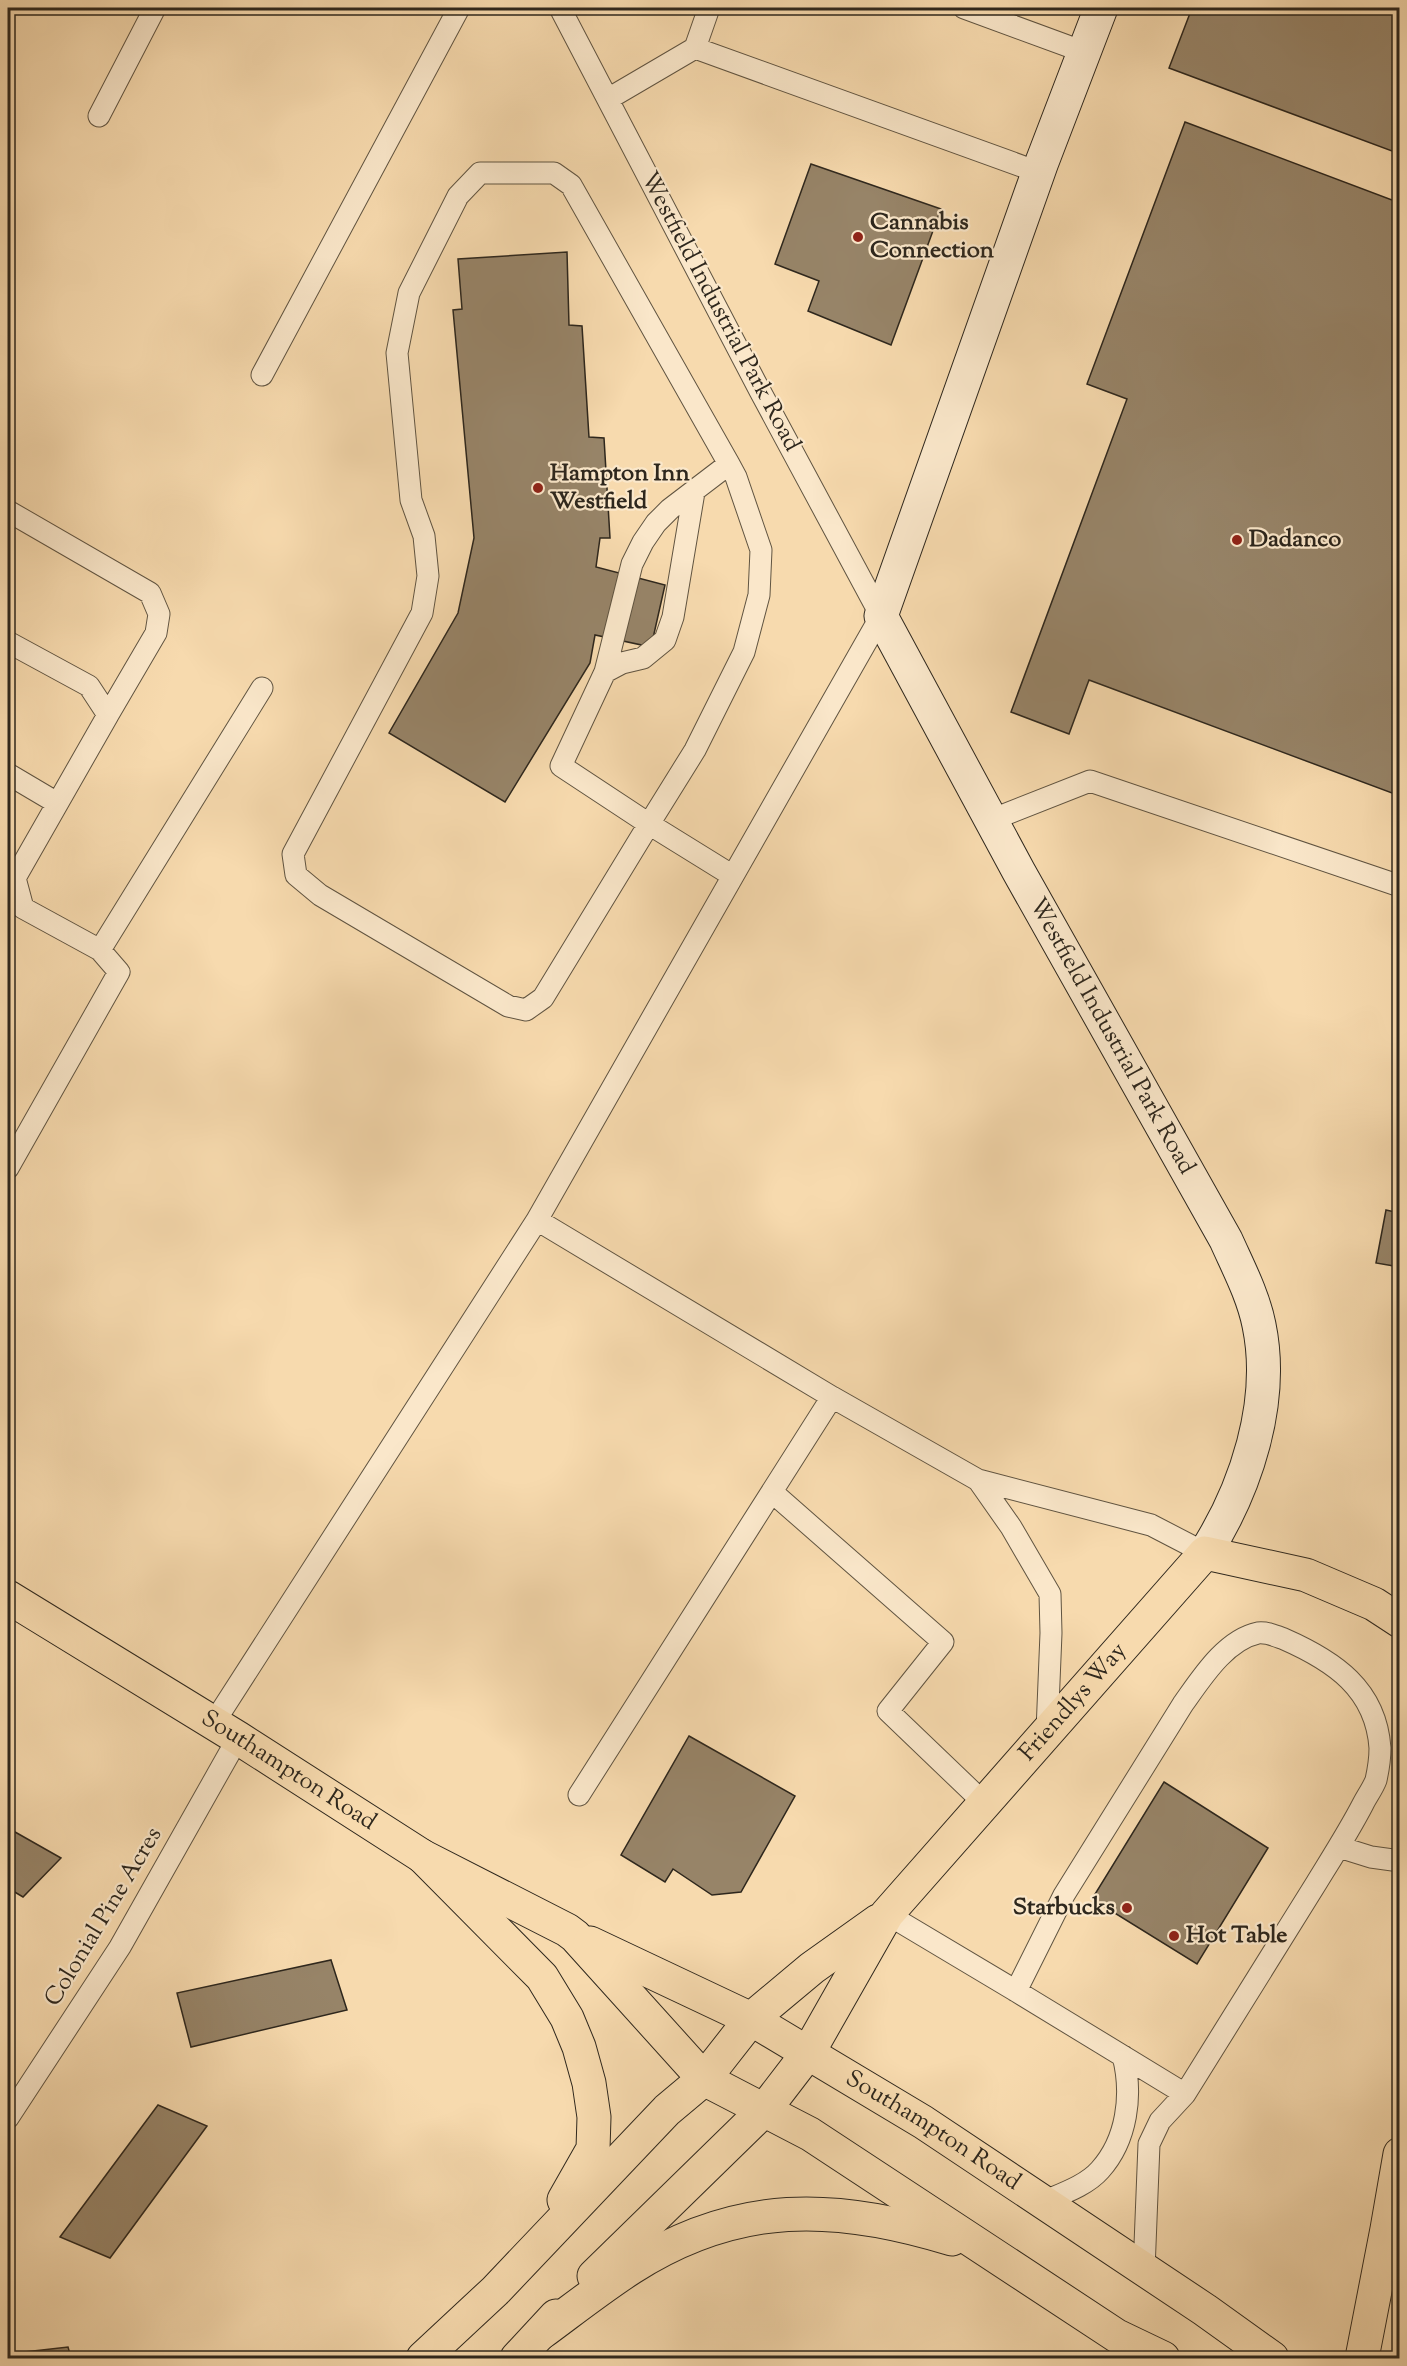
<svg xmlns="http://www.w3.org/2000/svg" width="1407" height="2366" font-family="'Sorts Mill Goudy',serif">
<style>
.building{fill:#978468;stroke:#2e271d;stroke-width:1.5}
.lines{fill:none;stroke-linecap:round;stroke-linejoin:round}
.lane-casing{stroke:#605441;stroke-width:23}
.secondary-casing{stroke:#2e271d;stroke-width:35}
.primary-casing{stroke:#2e271d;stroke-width:35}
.highway-casing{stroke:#2e271d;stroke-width:35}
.lane{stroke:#fae7ca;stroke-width:21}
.secondary{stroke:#fae7ca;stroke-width:33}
.primary{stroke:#f7daae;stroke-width:33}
.highway{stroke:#f7daae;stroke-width:33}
.poi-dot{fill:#8f2418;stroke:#fae7ca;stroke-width:2}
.labels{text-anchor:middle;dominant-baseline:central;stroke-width:4.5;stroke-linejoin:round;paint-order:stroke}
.poi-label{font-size:24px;font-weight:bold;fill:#2e271d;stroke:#fae7ca;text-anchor:start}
.street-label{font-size:24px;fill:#2e271d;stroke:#fae7ca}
</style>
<rect width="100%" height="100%" fill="#f7daae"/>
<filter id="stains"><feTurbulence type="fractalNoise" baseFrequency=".00333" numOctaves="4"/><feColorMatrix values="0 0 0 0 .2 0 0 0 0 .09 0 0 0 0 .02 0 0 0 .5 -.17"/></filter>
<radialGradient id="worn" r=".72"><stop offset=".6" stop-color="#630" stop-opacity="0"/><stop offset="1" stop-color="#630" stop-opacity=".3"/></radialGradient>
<path class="building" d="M1192 8H1400V154L1169 68Z
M1185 122 1400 203V796L1089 680 1069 734 1011 712 1127 399 1087 384Z
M811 164 941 209 891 345 808 311 819 281 775 264Z
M567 252 569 325 582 326 589 437 604 438 610 538H600L596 567 665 585 651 647 595 635 590 663 505 802 389 733 458 613 474 538 453 310 462 309 458 259Z
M1386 1210 1400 1213V1267L1376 1263Z
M689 1736 795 1796 741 1892 712 1895 673 1869 665 1882 621 1855Z
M1164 1782 1268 1848 1197 1964 1092 1899Z
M8 1828 61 1858 23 1897 8 1888Z
M331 1960 347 2010 191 2047 177 1993Z
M158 2105 207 2126 110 2258 60 2237Z
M68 2347 71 2358H27L25 2352Z"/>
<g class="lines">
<defs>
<path id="lane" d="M964 8 1084 52
M695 48 1038 172
M608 99 695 48 709 8
M99 116 155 8
M262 375 459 8
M729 464 670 509 656 523 643 542 632 564 605 672 561 766 649 824 543 998 526 1010 508 1006 320 895 296 875 293 854 422 613 428 576 424 536 411 500 397 353 409 293 458 196 480 173H554L571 185 729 464 736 477 761 550 759 595 744 652 695 750 649 824 733 876
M8 511 150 593 159 614 156 633 108 715
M8 642 89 686 108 715 15 878 23 908 100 950 119 972 8 1168
M605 672 622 663 643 658 665 640 673 617 694 492
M8 774 57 803
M991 820 1090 781 1400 886
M100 950 262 688
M537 1220 832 1397 978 1480 1151 1525 1205 1553
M978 1480 1011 1527 1050 1594 1051 1633 1047 1731
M772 1492 943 1642 888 1711 984 1803
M213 1724 537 1220 881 616 760 391 560 8
M579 1795 832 1397
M1339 1847 1371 1857 1400 1861
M887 1914 1016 1991 1185 2094
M1016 1991 1064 1895 1183 1704C1201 1679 1225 1640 1258 1633 1267 1632 1276 1636 1284 1639 1334 1661 1376 1689 1380 1748 1380 1757 1378 1771 1376 1780 1373 1788 1367 1796 1363 1804 1349 1831 1333 1856 1317 1882 1273 1953 1229 2024 1185 2094L1160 2121 1149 2144 1144 2270
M8 2118 120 1947 238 1738
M1043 2202C1061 2194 1086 2186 1100 2170 1127 2140 1133 2095 1123 2056"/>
<g id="secondary">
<path id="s1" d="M1101 8 1042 162 881 616 1019 872 1226 1240C1238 1267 1253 1295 1259 1325 1275 1402 1246 1489 1205 1553"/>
</g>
<g id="primary">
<path id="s2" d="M8 1597 238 1738 422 1856 567 1930 575 1936 704 2079"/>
<path d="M590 1943 751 2019 812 1968 878 1921"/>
<path id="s3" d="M808 2053 887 1914 1205 1553 1306 1575 1374 1604 1400 1621"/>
<path d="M1362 2358 1387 2229 1400 2154"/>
</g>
<g id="highway">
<path d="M422 1856 542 1977 567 2018 579 2047 589 2083 594 2117 593 2149 564 2200"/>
<path d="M704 2079 810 2134 1117 2336 1163 2358"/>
<path d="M594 2276 765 2109 808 2053"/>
<path d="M541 2333C571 2311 600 2288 631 2268 737 2200 835 2203 952 2239"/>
<path id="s4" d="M423 2358 495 2291 667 2110 704 2079 751 2019 923 2122 1205 2310 1272 2358"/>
<path d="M517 2358 556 2316"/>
</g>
</defs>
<use href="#lane" class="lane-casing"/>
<use href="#secondary" class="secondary-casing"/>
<use href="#primary" class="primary-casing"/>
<use href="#highway" class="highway-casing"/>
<use href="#lane" class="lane"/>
<use href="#secondary" class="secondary"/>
<use href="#primary" class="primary"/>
<use href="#highway" class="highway"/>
</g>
<g class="poi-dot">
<circle cx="858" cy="237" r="6"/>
<circle cx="538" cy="488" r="6"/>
<circle cx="1237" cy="540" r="6"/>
<circle cx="1127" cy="1908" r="6"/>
<circle cx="1174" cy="1936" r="6"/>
</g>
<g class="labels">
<g class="poi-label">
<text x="870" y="223">Cannabis<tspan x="870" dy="28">Connection</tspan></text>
<text x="550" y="474">Hampton Inn<tspan x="550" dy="28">Westfield</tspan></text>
<text x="1249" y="540">Dadanco</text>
<text x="1115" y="1908" text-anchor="end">Starbucks</text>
<text x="1186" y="1936">Hot Table</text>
</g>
<g class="street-label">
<text transform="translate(720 312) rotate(62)">Westfield Industrial Park Road</text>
<text stroke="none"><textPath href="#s1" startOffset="1126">Westfield Industrial Park Road</textPath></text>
<text stroke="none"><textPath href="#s3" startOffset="442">Friendlys Way</textPath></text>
<text stroke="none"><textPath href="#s2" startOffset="330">Southampton Road</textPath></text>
<text transform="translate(104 1917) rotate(-59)">Colonial Pine Acres</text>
<text stroke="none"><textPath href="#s4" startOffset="686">Southampton Road</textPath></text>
</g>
</g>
<rect width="1407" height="2366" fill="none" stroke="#f7daae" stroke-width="30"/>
<rect x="9" y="9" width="1389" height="2348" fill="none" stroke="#2e271d" stroke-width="3"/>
<rect x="15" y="15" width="1377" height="2336" fill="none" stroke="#2e271d" stroke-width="1.5"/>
<rect width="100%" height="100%" filter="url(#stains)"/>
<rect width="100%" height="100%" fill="url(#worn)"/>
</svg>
